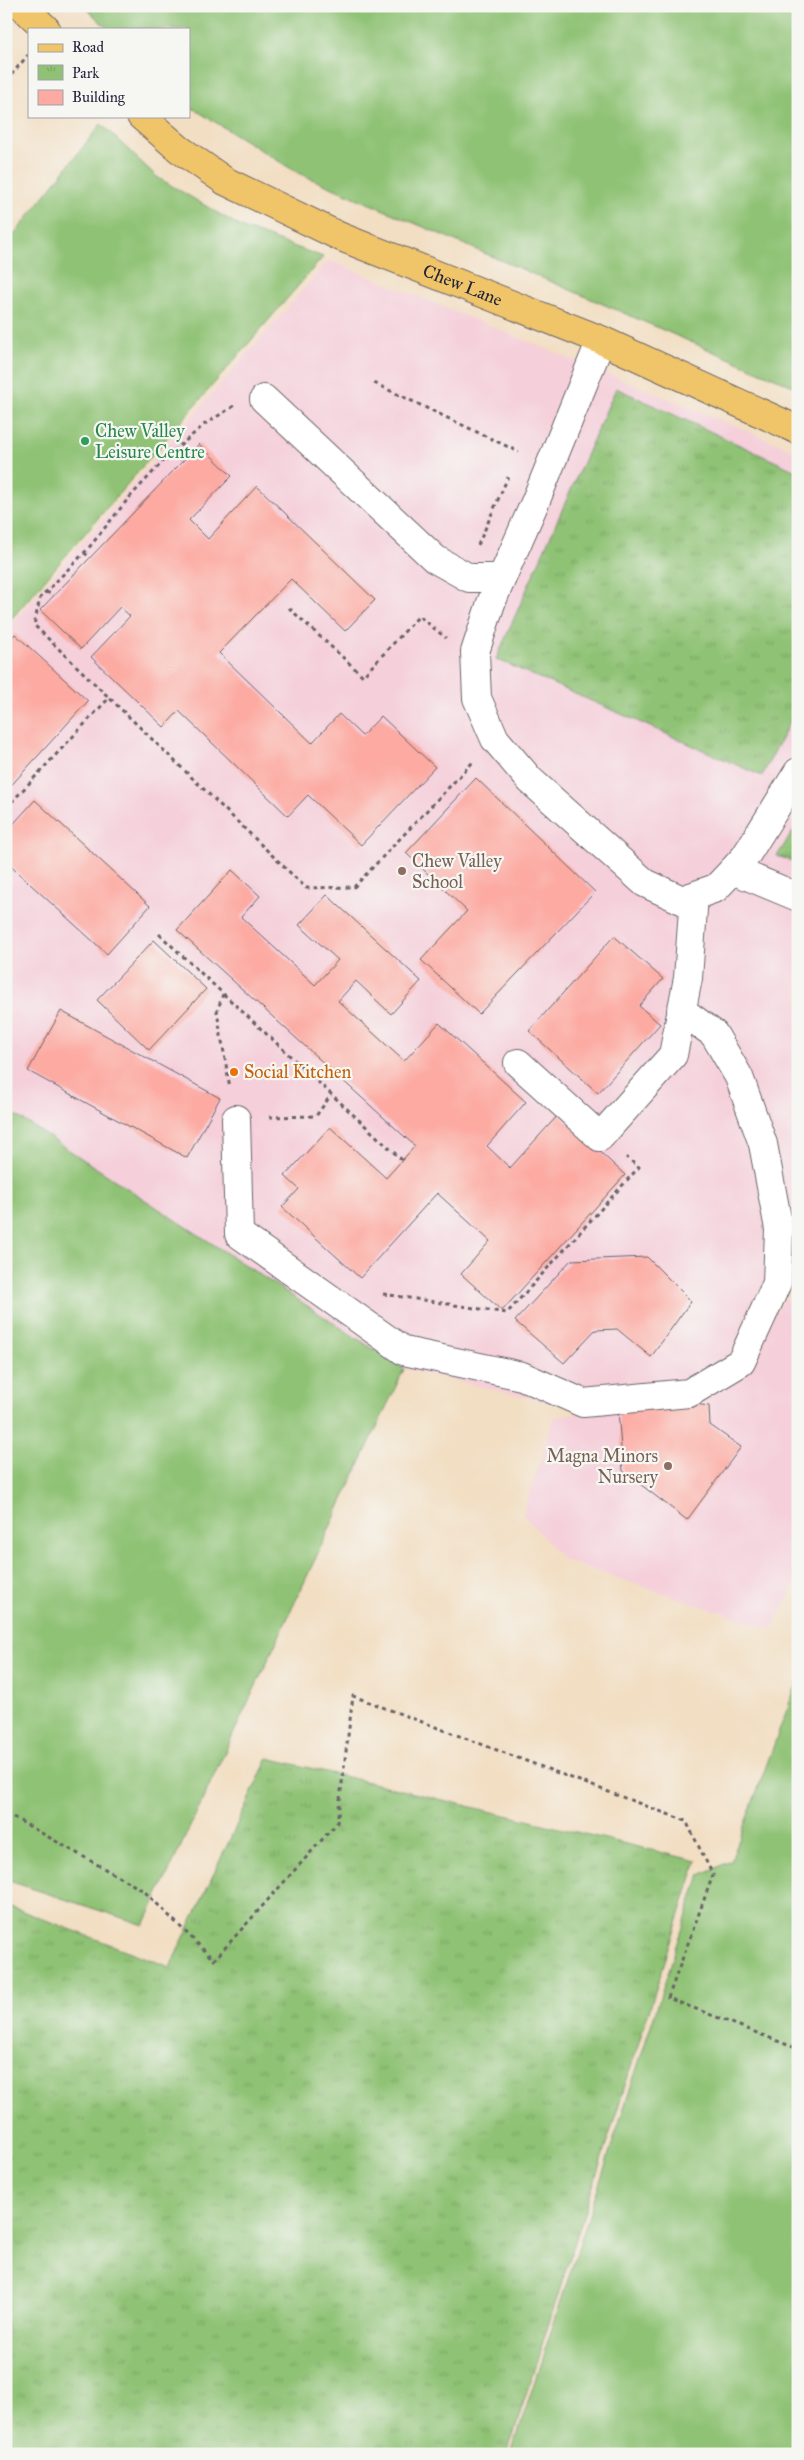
<svg xmlns="http://www.w3.org/2000/svg" width="804" height="2460" font-family="'IM FELL Great Primer',serif">
<style>
.built{fill:#f5cfda}
.grass{fill:#8fc274;stroke:#587258}
.park{fill:url(#park-tufts);stroke:#587258}
.building{fill:#fcaaa2}
.lines{fill:none;stroke-linecap:round;stroke-linejoin:round}
.minor-casing{stroke:#6b646a;stroke-width:30}
.major-casing{stroke:#6b646a;stroke-width:30}
.path{stroke:#6b646a;stroke-width:3;stroke-dasharray:4 4;stroke-linecap:butt}
.minor{stroke:#fff;stroke-width:28}
.major{stroke:#f0c469;stroke-width:28}
.leisure-dot{fill:#2e9e5b;stroke:#f6f6f2;stroke-width:2}
.education-dot{fill:#8d6e63;stroke:#f6f6f2;stroke-width:2}
.food-dot{fill:#e8710a;stroke:#f6f6f2;stroke-width:2}
.labels{text-anchor:middle;dominant-baseline:central;stroke-width:4.5;stroke-linejoin:round;paint-order:stroke}
.street-label{font-size:18px;fill:#22223b;stroke:#f6f6f2}
.leisure-label{font-size:18px;fill:#27864d;stroke:#f6f6f2;text-anchor:start}
.education-label{font-size:18px;fill:#785e54;stroke:#f6f6f2;text-anchor:start}
.food-label{font-size:18px;fill:#c56008;stroke:#f6f6f2;text-anchor:start}
</style>
<defs>
<pattern id="park-tufts" width="24" height="20" patternUnits="userSpaceOnUse" patternTransform="scale(1.25)"><rect width="24" height="20" fill="#8fc274"/><path d="M3 7l-1-3M5 7V3M7 7l1-3M15 17l-1-3M17 17v-4M19 17l1-3" fill="none" stroke="#7ba665"/></pattern>
</defs>
<rect width="100%" height="100%" fill="#f6f6f2"/>
<filter id="ink" filterUnits="userSpaceOnUse"><feTurbulence type="fractalNoise" baseFrequency=".02" numOctaves="2"/><feDisplacementMap in="SourceGraphic" scale="10" xChannelSelector="R" yChannelSelector="G"/><feConvolveMatrix kernelMatrix="1 2 1 2 8 2 1 2 1" color-interpolation-filters="sRGB"/></filter>
<filter id="wash" filterUnits="userSpaceOnUse"><feTurbulence type="fractalNoise" baseFrequency=".0096" numOctaves="4" result="noise"/><feDisplacementMap in="SourceGraphic" scale="20" xChannelSelector="R" yChannelSelector="G"/><feGaussianBlur stdDeviation="1.12" result="paint"/><feColorMatrix in="noise" values="0 0 0 0 0 0 0 0 0 0 0 0 0 0 0 0 0 1.4 0 .05"/><feComposite in="paint" operator="in"/></filter>
<g filter="url(#wash)">
<rect width="100%" height="100%" fill="#f2dec2"/>
<path class="built" d="M329 260 798 452V1294L789 1290 709 1381 555 1404 404 1369 6 1112V630Z
M784 1298 798 1305V1578L772 1629 563 1560 523 1514 554 1417 666 1398 743 1369Z"/>
<path class="grass" d="M84 6H798V388L298 173 189 106V29H108Z
M101 124 157 177 243 228 323 257 6 625V245Z
M6 1109 404 1369 144 1925 6 1880Z
M798 1680V2454H511L700 1875 731 1861Z"/>
<path class="park" d="M616 388 798 472V706L762 776 496 659Z
M798 824V863L777 856Z
M268 1758 697 1861 507 2454H6V1905L170 1967Z"/>
<g id="blocks">
<path class="building" d="M199 444 232 476 189 520 208 539 257 486 375 600 345 631 291 579 219 653 312 743 339 714 362 736 381 716 435 767 361 845 308 795 288 816 179 711 164 727 91 657 130 616 120 607 81 649 40 610Z
M15 634 88 701 6 791V644Z
M476 778 595 892 479 1014 421 960 467 911 406 853Z
M35 800 150 906 107 954 6 862V832Z
M232 870 260 896 241 917 315 985 338 960 299 925 327 895 421 981 391 1014 356 981 338 1001 404 1061 439 1023 526 1102 487 1146 510 1168 559 1114 625 1175 502 1311 461 1274 490 1241 437 1193 360 1278 282 1207 299 1189 285 1176 330 1127 386 1178 415 1146 177 930Z
M614 936 663 979 639 1006 660 1024 598 1093 529 1031Z
M154 940 206 989 149 1050 97 1000Z
M61 1011 220 1098 187 1158 28 1071Z
M647 1257 691 1301 651 1357 617 1329 595 1330 564 1363 515 1321 571 1260Z
M673 1401 709 1406 710 1425 741 1447 687 1520 623 1471 618 1411Z"/>
</g>
</g>
<g filter="url(#ink)">
<use href="#blocks" fill-opacity="0" stroke="#6b646a" stroke-width="1"/>
<g class="lines">
<defs>
<path id="minor" d="M601 340 536 500 491 603 475 652 477 698 495 739 530 780 645 883 682 900 716 888 733 870 745 857 798 772
M264 399 435 559 469 578H502
M733 870 798 897
M518 1063 600 1137 673 1055 688 978 694 896
M236 1119 239 1234 404 1351 522 1376 583 1403 689 1393 741 1362 777 1283 779 1229 763 1144 739 1077 714 1034 681 1010"/>
<g id="major">
<path d="M22 6 46 29"/>
<path id="s1" d="M141 116 179 149 225 181 341 237 601 340 798 430"/>
</g>
</defs>
<use href="#minor" class="minor-casing"/>
<use href="#major" class="major-casing"/>
<path class="path" d="M6 81 28 55
M374 383 519 452
M234 406 205 424 168 456 128 499 87 550 40 598 34 625 306 888 354 887 473 762
M176 449 182 462
M478 545 508 477
M84 553 91 557
M46 592 54 595
M289 608 363 676 419 616 446 638
M6 808 109 698
M159 934 402 1160
M223 994 217 1012 230 1088
M269 1117 316 1116 331 1095
M383 1294 507 1313 639 1167 626 1157
M6 1813 144 1891 214 1960 337 1823 353 1696 686 1821 713 1875 668 1998 798 2049"/>
<use href="#minor" class="minor"/>
<use href="#major" class="major"/>
</g>
</g>
<circle class="leisure-dot" cx="85" cy="441" r="5"/>
<g class="education-dot">
<circle cx="402" cy="871" r="5"/>
<circle cx="668" cy="1466" r="5"/>
</g>
<circle class="food-dot" cx="234" cy="1072" r="5"/>
<g class="labels">
<g class="street-label">
<text stroke="none"><textPath href="#s1" startOffset="366">Chew Lane</textPath></text>
</g>
<g class="leisure-label">
<text x="95" y="431">Chew Valley<tspan x="95" dy="21">Leisure Centre</tspan></text>
</g>
<g class="education-label">
<text x="412" y="861">Chew Valley<tspan x="412" dy="21">School</tspan></text>
<text x="658" y="1456" text-anchor="end">Magna Minors<tspan x="658" dy="21">Nursery</tspan></text>
</g>
<g class="food-label">
<text x="244" y="1072">Social Kitchen</text>
</g>
</g>
<rect width="804" height="2460" fill="none" stroke="#f6f6f2" stroke-width="25"/>
<rect x="28" y="28" width="162" height="90" fill="#f6f6f2" stroke="#a1a1a9"/>
<rect x="38" y="44" width="25" height="8" fill="#f0c469" stroke="#a1a1a9"/>
<text x="72" y="52" font-size="15" fill="#22223b">Road</text>
<rect x="38" y="65" width="25" height="15" fill="url(#park-tufts)" stroke="#a1a1a9"/>
<text x="72" y="78" font-size="15" fill="#22223b">Park</text>
<rect x="38" y="90" width="25" height="15" fill="#fcaaa2" stroke="#a1a1a9"/>
<text x="72" y="102" font-size="15" fill="#22223b">Building</text>
</svg>
